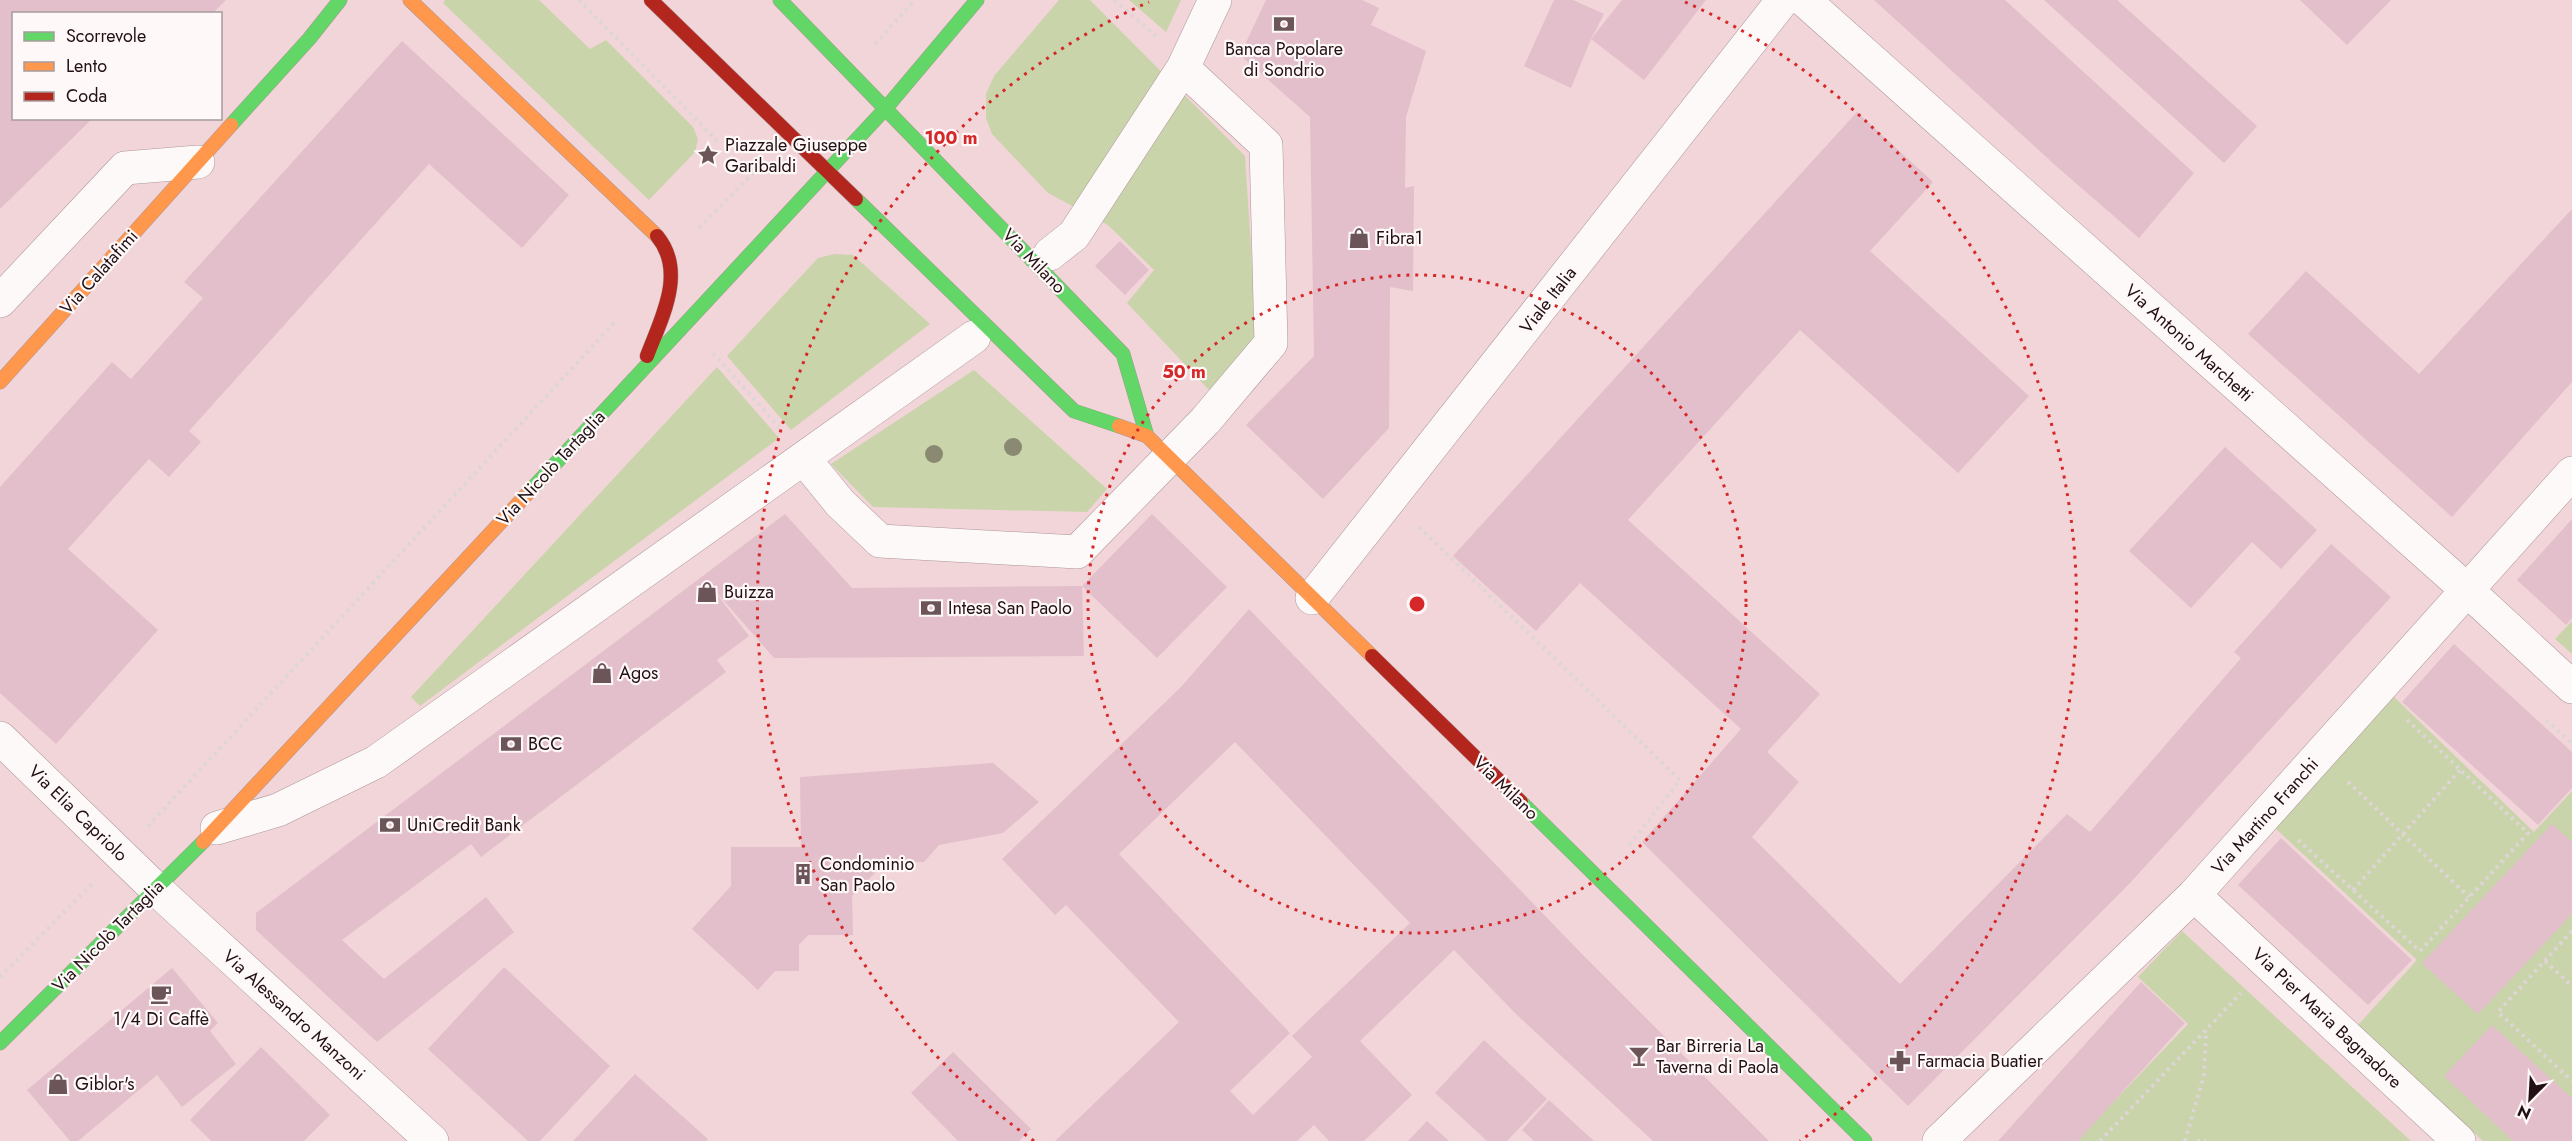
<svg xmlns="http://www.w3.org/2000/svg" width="2572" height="1141" font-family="Jost,sans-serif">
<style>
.green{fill:#c9d4aa}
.building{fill:#e3bfcb;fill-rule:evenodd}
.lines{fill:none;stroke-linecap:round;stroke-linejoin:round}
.street-casing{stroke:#ac9698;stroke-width:34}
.fast-casing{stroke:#ac9698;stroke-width:15}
.slow-casing{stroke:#ac9698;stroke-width:15}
.jam-casing{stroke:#ac9698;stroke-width:15}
.path{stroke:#ded5d6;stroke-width:4;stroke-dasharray:3 4.5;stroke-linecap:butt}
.street{stroke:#fdf9f9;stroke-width:33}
.fast{stroke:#63d668;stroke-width:14}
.slow{stroke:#ff974d;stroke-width:14}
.jam{stroke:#b3261e;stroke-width:14}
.tree{fill:#8a8972}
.ring{fill:none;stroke:#d62828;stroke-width:3;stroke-dasharray:3 6}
.labels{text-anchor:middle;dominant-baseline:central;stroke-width:4.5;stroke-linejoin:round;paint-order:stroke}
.poi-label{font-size:18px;fill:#221013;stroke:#fef8f9;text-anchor:start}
.street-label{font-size:18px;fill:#221013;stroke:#fef8f9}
.centre{fill:#d62828;stroke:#fef8f9;stroke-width:3}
.ring-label{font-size:18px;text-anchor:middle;font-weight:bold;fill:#d62828;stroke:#fef8f9;stroke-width:4.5;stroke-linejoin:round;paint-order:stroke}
</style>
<rect width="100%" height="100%" fill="#f2d5d8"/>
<path class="green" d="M445 0H539L590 49 606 40 693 127 698 139 695 152 649 200 443 3Z
M1059 0H1090L1245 156 1257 339 1209 390 1127 303 1154 270 1108 225 1048 193 992 134 986 118V94L994 76Z
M1129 0H1181L1166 32Z
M835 254 853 255 930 324 791 430 727 356 818 258Z
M717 367 779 438 420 706 411 697Z
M974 370 1107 489 1087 512 873 507 831 464Z
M2572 621V654L2555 639Z
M2394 697 2534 832 2572 791V1141H2483L2358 1025 2417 960 2275 828Z
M2182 931 2411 1141H2076L2188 1024 2138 977Z"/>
<path class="building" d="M0 0H226L212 14H14V118H93L0 209Z
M1266 0H1362L1379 8 1371 25 1426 51 1406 117 1405 188 1414 186 1413 291 1390 287 1389 428 1323 499 1246 425 1314 356 1310 117 1240 55Z
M1554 0H1573L1604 14 1591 39 1622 0H1706L1644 80 1591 39 1571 88 1524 66Z
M1874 0H2005L2194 173 2139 238 2055 165Z
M2044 0H2117L2257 126 2224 163Z
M2300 0H2391L2347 45Z
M402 41 569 195 522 248 429 164 189 431 201 442 169 477 149 459 68 549 158 630 56 744 0 693V487L112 362 131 379 203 298 184 282Z
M1857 112 1933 182 1870 251 2029 396 1958 473 1800 330 1628 520 1820 694 1767 752 1799 782 1752 837 1900 984 2067 814 2090 832 2241 658 2234 652 2331 544 2391 597 2130 883 1908 1106 1642 842 1741 729 1580 583 1536 631 1453 556Z
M2572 209V382L2452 517 2248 334 2306 271 2419 374Z
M1120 241 1149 270 1125 295 1095 266Z
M2225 447 2317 530 2281 569 2252 542 2191 608 2129 551Z
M785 514 852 588 1082 586 1084 656 774 658 709 584 749 636 717 660 726 672 481 857 471 844 342 940 384 979 486 897 514 932 377 1042 256 930V913Z
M1152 514 1227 587 1157 658 1082 586Z
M2572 519V618L2566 625 2517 580Z
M1249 609 1580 952 1769 1141H1653L1516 1014 1454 950 1360 1041 1412 1095 1364 1141H1329L1314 1125 1297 1141H1055L1179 1022 1066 905 1055 915 1002 859 1181 687ZM1235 742 1410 923 1292 1036 1312 1057 1253 1115 1230 1091 1290 1033 1119 854Z
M2454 644 2572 752V788L2538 825 2402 702Z
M993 763 1039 802 1003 833 939 845 924 862H886L852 896 853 935H808L799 945V971H775L758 990 692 929 731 886V847H801L800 777Z
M2552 824 2572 842V914L2478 1014 2422 963Z
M2281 838 2412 960 2368 1005 2238 885Z
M504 967 610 1066 540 1141H528L428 1049Z
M172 968 218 1023 210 1031 236 1064 182 1107 157 1075 78 1141H70L27 1090Z
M2141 982 2185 1023 2078 1141H1998Z
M2492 1025 2572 1098V1141H2513L2444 1076Z
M1484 1040 1547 1099 1507 1141H1487L1435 1093Z
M261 1047 330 1115 304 1141H211L190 1120Z
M953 1052 1031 1129 1019 1141H958L911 1093Z
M635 1074 708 1139 706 1141H573Z
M1549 1100 1594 1141H1534L1522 1130Z
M1427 1121 1449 1141H1408Z"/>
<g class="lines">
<defs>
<path id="street" d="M1804 0 2467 590 2572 687
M1050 254 1074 235 1183 68
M0 301 125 168 198 162
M805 460 840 503 880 541 1077 552 1205 421 1271 343 1266 145 1183 68 1215 0
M1312 598 1783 0
M0 738 156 889 432 1141
M217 828 278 810 376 762 974 337
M2194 895 2459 1141
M1939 1141 2194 895 2572 473"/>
<path id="fast" d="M780 0 1123 354 1147 436
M231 125 309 39 340 0
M856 199 1074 411 1119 426
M528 493 886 108 977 0
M1521 802 1865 1141
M0 1043 203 842"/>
<path id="slow" d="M410 0 657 236
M0 382 231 125
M1119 426 1147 436 1372 656
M203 842 528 493"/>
<path id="jam" d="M651 0 856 199
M647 356C661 319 687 272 657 236
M1372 656 1521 802"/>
</defs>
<use href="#street" class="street-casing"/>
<use href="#fast" class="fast-casing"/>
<use href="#slow" class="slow-casing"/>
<use href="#jam" class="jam-casing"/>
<path class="path" d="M579 0 720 144
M1114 0 1156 36
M875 44 915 0
M699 228 763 163
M713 353 779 427
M1419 527 1680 780 1627 848
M2546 720 2572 743
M2348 782 2469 897
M148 826 614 323
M2298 840 2420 951 2528 833 2405 718
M2353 890 2460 770
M2572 931 2498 1012 2572 1081
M2545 961 2572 986
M0 977 93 883
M2100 1141 2241 993
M2185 1141 2204 1075 2206 1031
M2197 1141H2206"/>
<use href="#street" class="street"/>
<use href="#fast" class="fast"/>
<use href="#slow" class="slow"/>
<use href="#jam" class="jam"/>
</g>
<g class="tree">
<circle cx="1013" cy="447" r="9"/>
<circle cx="934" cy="454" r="9"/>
</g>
<g class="ring">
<circle cx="1417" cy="604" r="329"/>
<path d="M1034 1141A659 659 0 0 1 1149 2M1685 2A659 659 0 0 1 1800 1141"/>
</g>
<defs>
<symbol id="bank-bare" viewBox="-9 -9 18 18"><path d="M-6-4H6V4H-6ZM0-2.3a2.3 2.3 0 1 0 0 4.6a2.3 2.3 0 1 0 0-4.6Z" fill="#6b5558" stroke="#fef8f9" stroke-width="2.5" paint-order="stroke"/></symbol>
<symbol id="sight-bare" viewBox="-9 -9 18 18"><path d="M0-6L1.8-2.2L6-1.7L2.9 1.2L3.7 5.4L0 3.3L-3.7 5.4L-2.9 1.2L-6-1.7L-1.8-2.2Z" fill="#6b5558" stroke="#fef8f9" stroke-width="2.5" paint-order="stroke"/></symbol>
<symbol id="shop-bare" viewBox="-9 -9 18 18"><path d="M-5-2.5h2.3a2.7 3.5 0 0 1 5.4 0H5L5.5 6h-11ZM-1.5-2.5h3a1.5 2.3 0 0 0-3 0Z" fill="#6b5558" stroke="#fef8f9" stroke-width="2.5" paint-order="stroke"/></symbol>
<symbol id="building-bare" viewBox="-9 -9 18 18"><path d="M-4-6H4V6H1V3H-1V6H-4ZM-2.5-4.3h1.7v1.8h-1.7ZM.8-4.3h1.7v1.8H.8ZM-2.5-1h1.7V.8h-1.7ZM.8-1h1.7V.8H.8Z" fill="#6b5558" stroke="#fef8f9" stroke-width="2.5" paint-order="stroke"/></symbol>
<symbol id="cafe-bare" viewBox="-9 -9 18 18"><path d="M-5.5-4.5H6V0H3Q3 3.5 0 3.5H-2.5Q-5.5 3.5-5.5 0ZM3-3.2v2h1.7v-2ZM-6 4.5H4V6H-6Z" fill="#6b5558" stroke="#fef8f9" stroke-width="2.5" paint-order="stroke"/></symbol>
<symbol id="bar-bare" viewBox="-9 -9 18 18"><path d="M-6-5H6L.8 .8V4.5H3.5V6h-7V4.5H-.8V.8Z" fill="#6b5558" stroke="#fef8f9" stroke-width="2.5" paint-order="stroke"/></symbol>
<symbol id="pharmacy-bare" viewBox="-9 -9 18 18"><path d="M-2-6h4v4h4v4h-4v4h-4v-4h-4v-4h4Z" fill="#6b5558" stroke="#fef8f9" stroke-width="2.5" paint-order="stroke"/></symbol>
</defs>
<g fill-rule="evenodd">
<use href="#bank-bare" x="1269" y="9" width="30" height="30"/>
<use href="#sight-bare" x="693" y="140" width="30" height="30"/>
<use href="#shop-bare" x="1344" y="223" width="30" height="30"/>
<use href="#shop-bare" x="692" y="577" width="30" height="30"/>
<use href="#bank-bare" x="916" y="593" width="30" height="30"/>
<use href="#shop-bare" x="587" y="658" width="30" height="30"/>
<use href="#bank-bare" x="496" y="729" width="30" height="30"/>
<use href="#bank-bare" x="375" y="810" width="30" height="30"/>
<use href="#building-bare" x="788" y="859" width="30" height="30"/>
<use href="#cafe-bare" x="146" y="979" width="30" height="30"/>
<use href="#bar-bare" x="1624" y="1041" width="30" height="30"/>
<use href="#pharmacy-bare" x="1885" y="1046" width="30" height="30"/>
<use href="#shop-bare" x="43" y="1069" width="30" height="30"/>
</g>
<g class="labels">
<g class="poi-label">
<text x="1284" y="49" text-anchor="middle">Banca Popolare<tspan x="1284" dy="21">di Sondrio</tspan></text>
<text x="725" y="145">Piazzale Giuseppe<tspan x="725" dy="21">Garibaldi</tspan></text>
<text x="1376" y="238">Fibra1</text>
<text x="724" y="592">Buizza</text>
<text x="948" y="608">Intesa San Paolo</text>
<text x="619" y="673">Agos</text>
<text x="528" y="744">BCC</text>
<text x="407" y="825">UniCredit Bank</text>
<text x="820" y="864">Condominio<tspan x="820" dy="21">San Paolo</tspan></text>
<text x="161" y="1019" text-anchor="middle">1/4 Di Caffè</text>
<text x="1656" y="1046">Bar Birreria La<tspan x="1656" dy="21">Taverna di Paola</tspan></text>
<text x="1917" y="1061">Farmacia Buatier</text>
<text x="75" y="1084">Giblor's</text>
</g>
<g class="street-label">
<text transform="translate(1034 261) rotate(46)">Via Milano</text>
<text transform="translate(99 272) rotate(-48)">Via Calatafimi</text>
<text transform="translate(1548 300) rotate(-52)">Viale Italia</text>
<text transform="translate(2189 343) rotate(42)">Via Antonio Marchetti</text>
<text transform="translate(551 468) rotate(-47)">Via Nicolò Tartaglia</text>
<text transform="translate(1506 788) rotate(44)">Via Milano</text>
<text transform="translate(78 813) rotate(44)">Via Elia Capriolo</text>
<text transform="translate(2265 816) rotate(-48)">Via Martino Franchi</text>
<text transform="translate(108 936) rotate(-45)">Via Nicolò Tartaglia</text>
<text transform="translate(294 1015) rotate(42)">Via Alessandro Manzoni</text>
<text transform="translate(2327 1018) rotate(43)">Via Pier Maria Bagnadore</text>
</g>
</g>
<circle cx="1417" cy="604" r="9" class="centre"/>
<g class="ring-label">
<text x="951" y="144">100 m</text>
<text x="1184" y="378">50 m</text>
</g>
<rect x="12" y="12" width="210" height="108" fill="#fef8f9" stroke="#a69b9d" stroke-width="1.5"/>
<rect x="24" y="32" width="30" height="9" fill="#63d668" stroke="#a69b9d" stroke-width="1.5"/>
<text x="66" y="42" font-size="18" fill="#221013">Scorrevole</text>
<rect x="24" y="62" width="30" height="9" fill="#ff974d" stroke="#a69b9d" stroke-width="1.5"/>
<text x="66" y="72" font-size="18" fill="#221013">Lento</text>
<rect x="24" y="92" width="30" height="9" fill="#b3261e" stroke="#a69b9d" stroke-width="1.5"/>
<text x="66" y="102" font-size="18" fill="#221013">Coda</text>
<g transform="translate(2530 1099) rotate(204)" stroke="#fef8f9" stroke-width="4.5" paint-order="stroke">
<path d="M0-4.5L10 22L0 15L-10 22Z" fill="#221013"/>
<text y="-9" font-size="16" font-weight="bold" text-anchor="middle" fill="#221013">N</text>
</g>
</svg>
